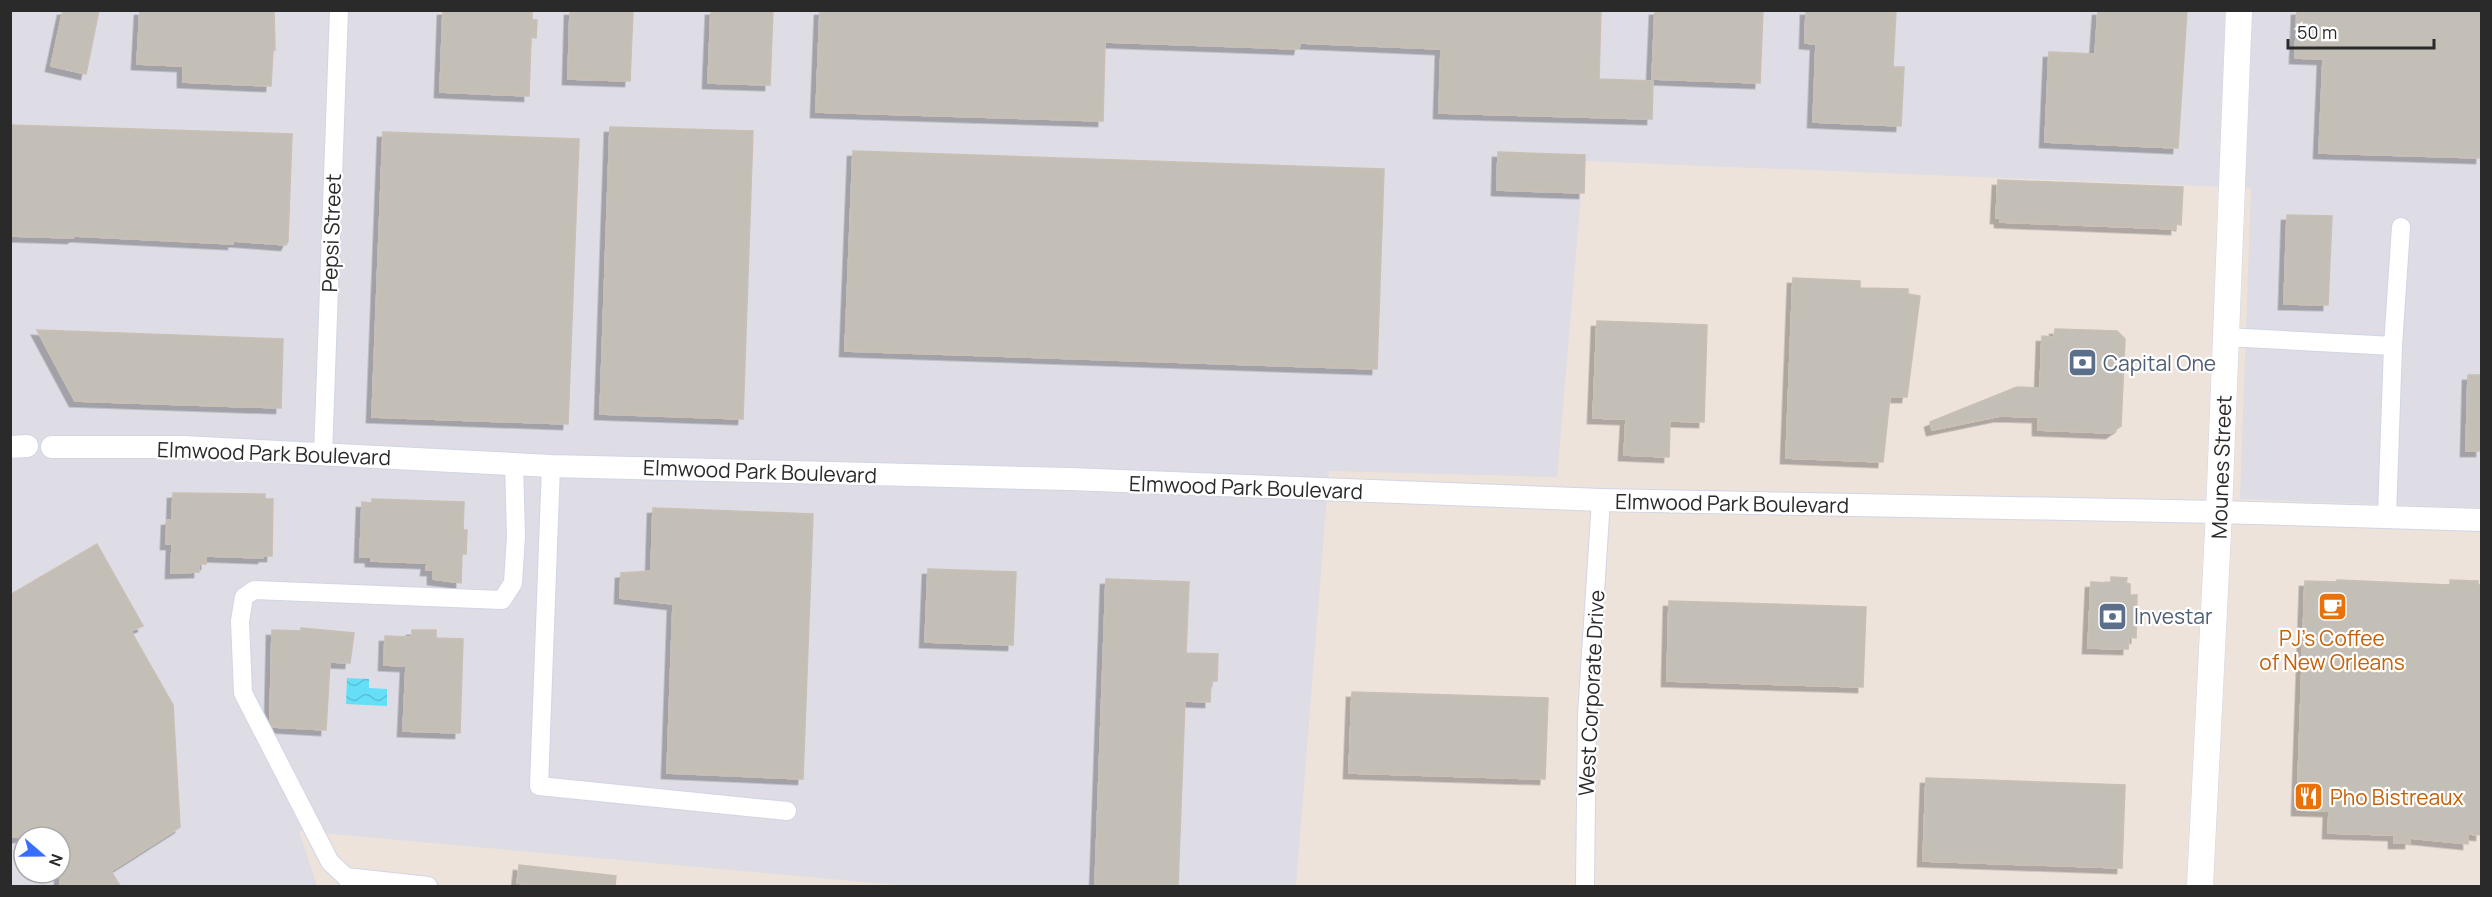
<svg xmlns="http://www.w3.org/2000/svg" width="2492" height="897" font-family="Manrope,sans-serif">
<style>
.industrial{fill:#dedce5;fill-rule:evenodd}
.water{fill:url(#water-waves)}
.building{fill:#c4bfb6;stroke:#c9bfb4;stroke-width:1.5;filter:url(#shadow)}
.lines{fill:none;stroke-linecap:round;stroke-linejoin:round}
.minor-casing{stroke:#d0d6e4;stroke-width:20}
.tertiary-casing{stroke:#d0d6e4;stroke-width:24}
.secondary-casing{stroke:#d0d6e4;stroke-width:27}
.minor{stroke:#fff;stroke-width:18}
.tertiary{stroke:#fff;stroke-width:22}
.secondary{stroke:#fff;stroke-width:26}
.labels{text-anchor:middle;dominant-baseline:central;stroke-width:4.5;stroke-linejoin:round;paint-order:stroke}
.street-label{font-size:21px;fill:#2a2a2a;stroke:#fff}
.service-label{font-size:21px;fill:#4e5e75;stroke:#fff;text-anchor:start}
.food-label{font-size:21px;fill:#c56008;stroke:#fff}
</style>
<defs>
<pattern id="water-waves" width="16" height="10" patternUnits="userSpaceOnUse" patternTransform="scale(1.5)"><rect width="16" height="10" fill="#65dff7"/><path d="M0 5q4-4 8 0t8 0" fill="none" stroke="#58c0d4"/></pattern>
<filter id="shadow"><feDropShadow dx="-5.5" dy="5.5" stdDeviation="0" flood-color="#0004"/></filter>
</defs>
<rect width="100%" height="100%" fill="#ede3db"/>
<path class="industrial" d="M10 11H2481V508L2240 499 2251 188 1584 161 1557 477 1329 471 1296 886H908L299 831 317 886H11ZM24 837H60V873H24Z"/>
<path class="water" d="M347 678 369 679V688L387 689V706L346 704Z"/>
<path class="building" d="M63 10H99L86 74 51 66Z
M140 10H274L275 50H273L271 86 183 82V66L137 64Z
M443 10H532V20H537L536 38 531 37 529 96 440 92Z
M570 10H633L630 81 568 79Z
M711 10H773L770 85 708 83Z
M820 10H1601L1599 79 1653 81 1652 119 1439 113 1441 49 1300 43 1299 49 1105 42 1103 121 816 112Z
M1655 10H1763L1760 83 1652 79Z
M1806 10H1896L1893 67H1904L1901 126 1813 122 1816 44 1805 43Z
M2098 10H2187L2178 148 2045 142 2049 52 2095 54Z
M2297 10H2481V158L2319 153 2323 59 2295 58Z
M10 125 292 134 288 241 286 245 233 241V244L74 236 73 238 10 236Z
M610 127 753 131 743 419 600 414Z
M383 132 579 139 568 424 372 417Z
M853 151 1384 169 1377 369 845 351Z
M1498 152 1585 155 1584 193 1497 190Z
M1998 180 2183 187 2181 225 2176 224V229L2000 222V218H1996Z
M2287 215 2332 216 2328 305 2284 304Z
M1793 278 1860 281V288L1908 289V294L1920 296 1907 397H1890L1883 462 1786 458Z
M1597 321 1707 325 1704 422 1670 421 1669 457 1624 455 1626 419 1593 418Z
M2055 329 2117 331 2125 339 2121 426 2111 433 2038 430V417L2000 416 1932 430 1930 422 2017 387 2040 388 2042 336 2054 337Z
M37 330 283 339 281 408 75 401Z
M2468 375H2481V451H2466Z
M173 493 265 494V499H273L272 556H263V558L206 556V564H199V572L171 573 172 544H166L167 520H172Z
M372 499 464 502 463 530H467L466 554H462L461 583 433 579V570H426L427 563 371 561V557H360L362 502 372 503Z
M653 508 813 514 803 779 667 773 673 604 620 598 621 573 651 571Z
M97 544 143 626 131 631 173 705 180 827 111 871 120 886H60V837H10V595Z
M928 569 1016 572 1013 645 925 642Z
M2111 577 2127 578 2126 583 2130 584V595H2137L2136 638 2129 637 2128 649 2088 648 2091 582 2111 583Z
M1106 579 1189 582 1186 653 1218 654 1217 681H1211L1210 702 1185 701 1178 886H1095Z
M2337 580 2450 585V580L2478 581V585H2481V835L2468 834V844L2410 838V843H2394V835L2328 833 2329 811 2297 810 2305 581 2337 582Z
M1669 601 1866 607 1863 687 1667 681Z
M301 628 354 633 350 663 330 662 326 730 273 727 270 720 272 630 301 631Z
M412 630H436V638L463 639 460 733 403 731 406 666 384 665 385 636 412 637Z
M1352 692 1548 698 1545 779 1349 773Z
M1926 778 2125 785 2122 868 1923 861Z
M519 865 616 876 615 886H547L517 883Z"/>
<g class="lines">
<defs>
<path id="minor" d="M2226 337 2393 346
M323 455 339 10
M551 466 539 786 787 811
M2387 516 2393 346 2401 227
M346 877 330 862 243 693 240 621 244 597 254 590 502 600 513 583 516 536 514 463
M351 886 346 877 428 886
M1585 886 1587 715 1601 500"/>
<path id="tertiary" d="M10 447 27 446
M52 447H183L551 466 1070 479 1601 500 2219 512 2482 520"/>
<path id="secondary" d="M2200 886 2219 512 2239 10"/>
</defs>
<use href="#minor" class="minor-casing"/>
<use href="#tertiary" class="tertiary-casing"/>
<use href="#secondary" class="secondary-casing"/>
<use href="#minor" class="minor"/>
<use href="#tertiary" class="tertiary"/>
<use href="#secondary" class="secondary"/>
</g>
<defs>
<symbol id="bank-square" viewBox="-11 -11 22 22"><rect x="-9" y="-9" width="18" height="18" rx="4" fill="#5c6f8a" stroke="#fff"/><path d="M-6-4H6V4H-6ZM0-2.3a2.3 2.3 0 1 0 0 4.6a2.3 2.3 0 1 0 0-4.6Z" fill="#fff"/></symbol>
<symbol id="cafe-square" viewBox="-11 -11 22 22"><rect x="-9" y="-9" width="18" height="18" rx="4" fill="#e8710a" stroke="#fff"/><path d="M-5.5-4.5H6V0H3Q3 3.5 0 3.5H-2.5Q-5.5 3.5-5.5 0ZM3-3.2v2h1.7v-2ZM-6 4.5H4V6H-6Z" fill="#fff"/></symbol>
<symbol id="restaurant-square" viewBox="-11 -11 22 22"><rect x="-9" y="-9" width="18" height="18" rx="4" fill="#e8710a" stroke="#fff"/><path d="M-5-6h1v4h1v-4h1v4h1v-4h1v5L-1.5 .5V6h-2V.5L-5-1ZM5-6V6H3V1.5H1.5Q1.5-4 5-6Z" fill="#fff"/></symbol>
</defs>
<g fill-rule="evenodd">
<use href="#bank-square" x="2066" y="346" width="33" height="33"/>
<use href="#cafe-square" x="2316" y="590" width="33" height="33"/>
<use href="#bank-square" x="2096" y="600" width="33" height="33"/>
<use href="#restaurant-square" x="2292" y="780" width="33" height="33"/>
</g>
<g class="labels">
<g class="street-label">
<text transform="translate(331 233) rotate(-88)">Pepsi Street</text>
<text transform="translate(274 453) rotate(2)">Elmwood Park Boulevard</text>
<text transform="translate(2221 467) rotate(-88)">Mounes Street</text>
<text transform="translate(760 471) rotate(2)">Elmwood Park Boulevard</text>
<text transform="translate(1246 487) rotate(2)">Elmwood Park Boulevard</text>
<text transform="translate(1732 503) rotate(1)">Elmwood Park Boulevard</text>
<text transform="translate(1591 693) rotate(-87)">West Corporate Drive</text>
</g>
<g class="service-label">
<text x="2103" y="363">Capital One</text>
<text x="2134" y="616">Investar</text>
</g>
<g class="food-label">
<text x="2332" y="638">PJ's Coffee<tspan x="2332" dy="24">of New Orleans</tspan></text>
<text x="2330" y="797" text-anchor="start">Pho Bistreaux</text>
</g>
</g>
<rect width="2492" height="897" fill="none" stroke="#2a2a2a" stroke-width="24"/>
<g transform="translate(42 855) rotate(110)"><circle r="28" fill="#ffffff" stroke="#aaaaaa" stroke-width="1.5"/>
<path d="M0-4.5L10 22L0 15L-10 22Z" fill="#366fff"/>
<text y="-9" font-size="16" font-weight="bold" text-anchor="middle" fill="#2a2a2a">N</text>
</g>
<path d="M2288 39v9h146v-9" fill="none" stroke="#2a2a2a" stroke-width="3"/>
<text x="2297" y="39" font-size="18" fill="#2a2a2a" stroke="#ffffff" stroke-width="4.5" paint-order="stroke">50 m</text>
</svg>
